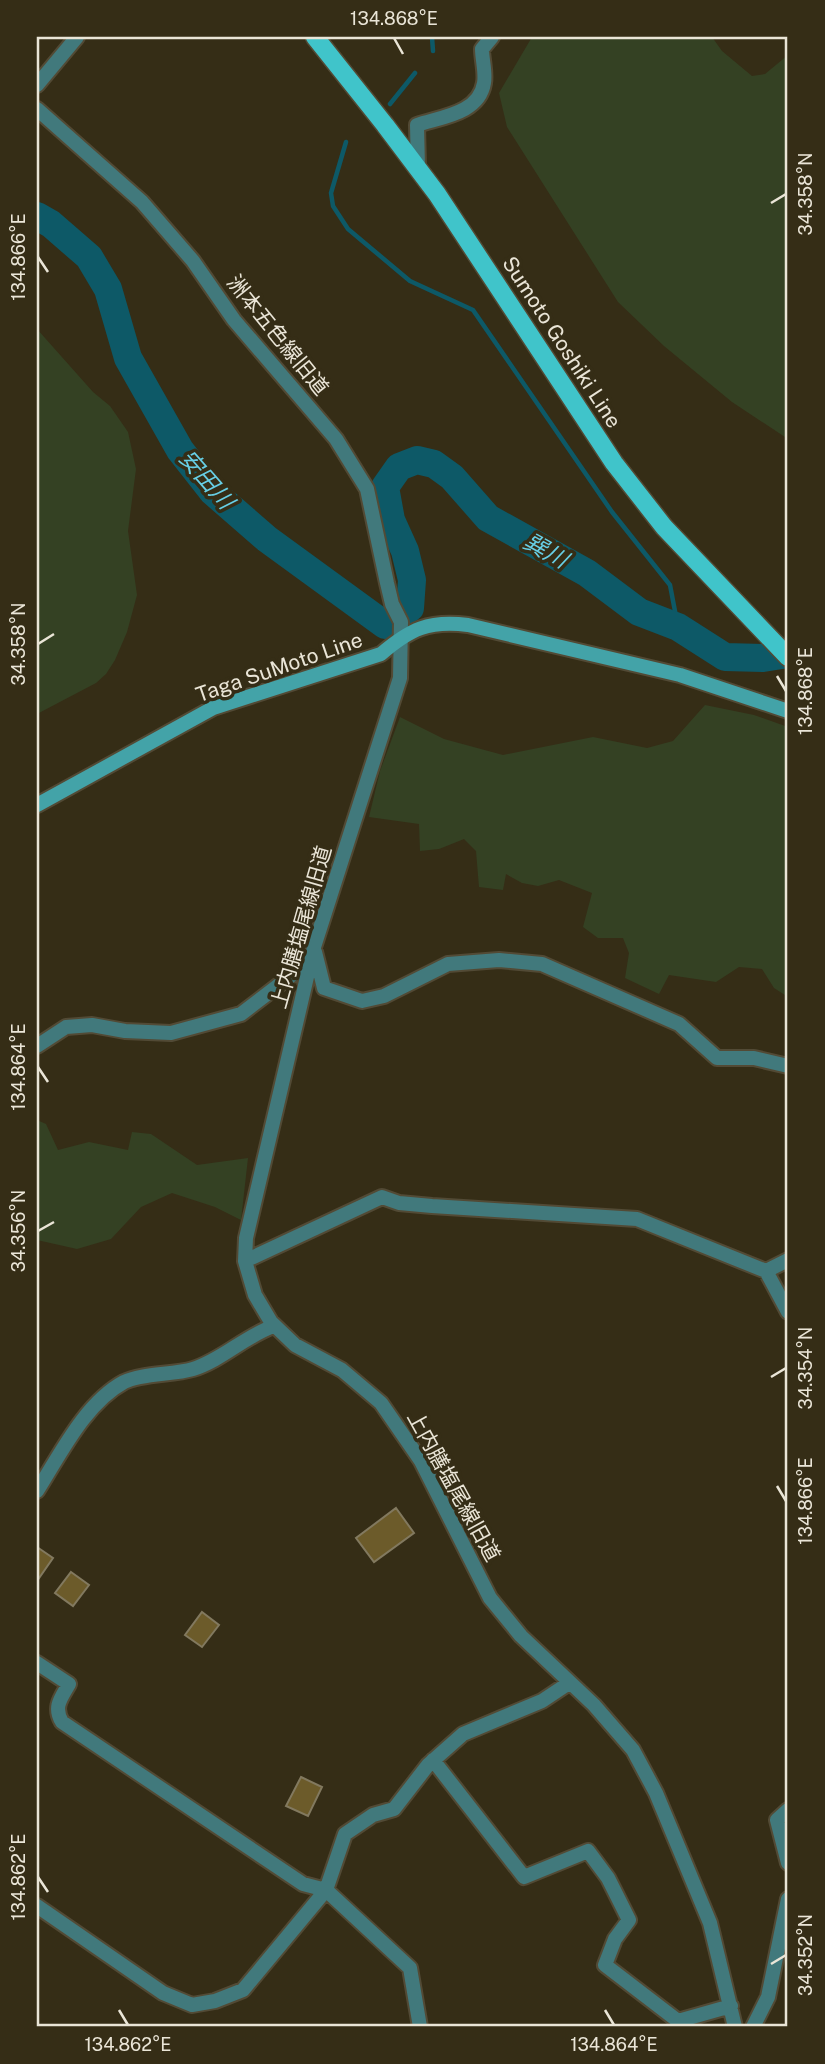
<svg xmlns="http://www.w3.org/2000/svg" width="825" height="2064" font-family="'Public Sans','Noto Sans JP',sans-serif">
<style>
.green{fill:#344123}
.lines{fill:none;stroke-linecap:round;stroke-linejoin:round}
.stream{stroke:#0d5967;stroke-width:4.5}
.river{stroke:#0d5967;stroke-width:28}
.building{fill:#6c5b2a;stroke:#82795f;stroke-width:2}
.street-casing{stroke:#524a35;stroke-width:18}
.secondary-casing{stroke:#524a35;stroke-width:18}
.primary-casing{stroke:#524a35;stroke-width:21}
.street{stroke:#41797c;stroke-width:14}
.secondary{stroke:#43a3a8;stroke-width:14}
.primary{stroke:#40c4ca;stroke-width:18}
.ticks{fill:none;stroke:#eae5d7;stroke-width:2.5}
.labels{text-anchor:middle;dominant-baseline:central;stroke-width:7;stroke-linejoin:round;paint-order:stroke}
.street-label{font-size:21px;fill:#eae5d7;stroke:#352d16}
.water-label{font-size:23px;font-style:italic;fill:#67cfe6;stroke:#352d16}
.neatline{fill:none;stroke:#eae5d7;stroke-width:2.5}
.ticks-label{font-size:18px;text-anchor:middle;fill:#eae5d7}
</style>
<rect width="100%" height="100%" fill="#352d16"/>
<path class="green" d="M532 37H712L722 51 752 76 765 74 788 55V439L732 402 664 346 618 302 507 127 499 93Z
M37 329 93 392 110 406 128 432 136 469 128 531 137 595 127 632 115 660 106 674 96 683 37 714Z
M705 705 754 715 788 727V997L774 988 762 969 739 967 716 982 669 975 659 994 625 978 629 953 623 938H598L583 927 592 893 559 880 538 886 522 883 506 874 503 890 479 887 476 851 464 839 439 849 420 851 419 824 369 817 380 771 400 717 444 739 503 755 593 737 647 748 673 741Z
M37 1120 46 1124 58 1150 89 1142 128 1150 132 1132 151 1134 197 1165 248 1158 241 1220 215 1207 172 1193 141 1207 111 1239 77 1249 37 1240Z"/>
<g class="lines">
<path class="stream" d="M432 37 433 51
M390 104 415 73
M346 142 331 193 333 206 348 229 410 281 473 310 612 512 670 585 678 627"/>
<path class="river" d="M37 216 51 224 89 257 108 289 128 358 180 450 213 492 267 539 385 625 410 608 412 580 405 551 391 520 385 487 399 467 417 460 434 464 452 477 488 518 587 573 639 612 678 627 725 657 763 658 788 654"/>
</g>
<path class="building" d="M396 1508 414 1533 374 1562 356 1538Z
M37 1547 53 1558 37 1581Z
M71 1572 89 1585 73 1606 55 1593Z
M202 1612 219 1625 202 1647 185 1635Z
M301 1777 322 1787 308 1816 286 1806Z"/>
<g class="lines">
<defs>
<path id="street" d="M37 85 77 37
M37 109 142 202 193 261 234 320 336 439 367 489 387 583 392 604 401 622 400 678 314 947 246 1238 245 1261 255 1295 271 1322 295 1345 342 1370 381 1403 421 1461 490 1598 521 1636 594 1705 633 1750 656 1793 710 1923 735 2027
M418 168 417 125C440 117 479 114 484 83 486 73 482 59 482 49L492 37
M315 952 324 988 362 1001 384 996 448 964 499 960 542 964 679 1024 717 1058H754L788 1066
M37 1046 66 1027 92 1025 125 1031 171 1033 241 1014 310 961
M245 1261 382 1197 399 1203 432 1206 637 1219 766 1271 788 1312
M766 1271 788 1260
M37 1491C60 1455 85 1403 124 1382 142 1373 173 1375 193 1369 222 1360 245 1336 274 1326
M37 1663 69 1684C61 1698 53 1707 62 1722L303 1884 326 1890 410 1968 420 2027
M433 1760 524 1877 588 1851 608 1878 629 1920 615 1939 605 1965 678 2021 731 2006
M788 1810 777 1820 788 1863
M37 1906 163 1993 192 2005 215 2001 243 1990 326 1890 345 1834 373 1815 394 1809 428 1765 463 1734 542 1701 569 1683
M753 2027 768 1997 788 1899"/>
<path id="secondary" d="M37 805 213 708 381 654C410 629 429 620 468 625L680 675 788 711"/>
<path id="primary" d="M315 37 385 125 437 194 614 463 664 527 788 657"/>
</defs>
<use href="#street" class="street-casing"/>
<use href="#secondary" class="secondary-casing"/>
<use href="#primary" class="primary-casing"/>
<use href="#street" class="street"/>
<use href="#secondary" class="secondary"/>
<use href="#primary" class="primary"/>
</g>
<path class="ticks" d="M394 38 403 54M771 203 786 194M38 257 48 272M38 644 54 634M777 676 786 691M38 1067 48 1082M38 1231 54 1222M771 1377 786 1368M777 1486 786 1501M38 1877 48 1892M771 1964 786 1955M119 2010 128 2025M605 2010 614 2025"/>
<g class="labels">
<g class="street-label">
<text transform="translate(278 335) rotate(51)">洲本五色線旧道</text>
<text transform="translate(562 342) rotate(57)">Sumoto Goshiki Line</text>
<text transform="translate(279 667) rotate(-19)">Taga SuMoto Line</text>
<text transform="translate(301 927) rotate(-74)">上内膳塩尾線旧道</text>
<text transform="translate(454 1486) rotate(61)">上内膳塩尾線旧道</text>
</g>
<g class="water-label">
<text transform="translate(207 479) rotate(49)">安田川</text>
<text transform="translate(546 550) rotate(29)">巽川</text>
</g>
</g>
<rect width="825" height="2064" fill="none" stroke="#352d16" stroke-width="77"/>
<rect x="38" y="38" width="748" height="1987" class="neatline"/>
<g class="ticks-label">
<text x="394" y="25">134.868°E</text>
<text transform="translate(806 194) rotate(-90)" y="6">34.358°N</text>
<text transform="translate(19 257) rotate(-90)" y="6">134.866°E</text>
<text transform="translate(19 644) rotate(-90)" y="6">34.358°N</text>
<text transform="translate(806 691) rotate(-90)" y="6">134.868°E</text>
<text transform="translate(19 1067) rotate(-90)" y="6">134.864°E</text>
<text transform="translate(19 1231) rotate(-90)" y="6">34.356°N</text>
<text transform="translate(806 1368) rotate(-90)" y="6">34.354°N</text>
<text transform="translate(806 1501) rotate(-90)" y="6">134.866°E</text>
<text transform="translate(19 1877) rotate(-90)" y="6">134.862°E</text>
<text transform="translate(806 1955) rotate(-90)" y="6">34.352°N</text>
<text x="128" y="2051">134.862°E</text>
<text x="614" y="2051">134.864°E</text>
</g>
</svg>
